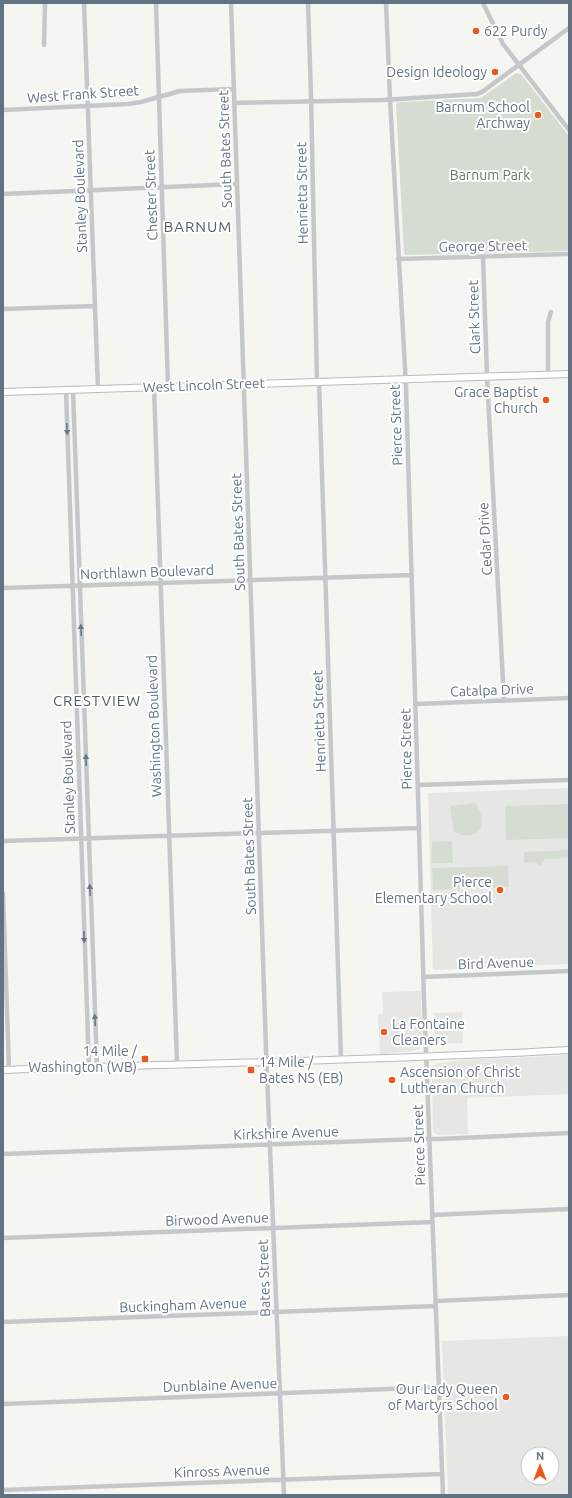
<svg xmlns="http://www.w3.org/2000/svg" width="572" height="1498" font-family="Ubuntu,sans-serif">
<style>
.built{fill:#e6e7e5;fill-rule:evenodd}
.green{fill:#d5ddd2}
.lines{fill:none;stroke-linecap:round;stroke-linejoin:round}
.secondary-casing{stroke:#b6bbc0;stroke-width:8}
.street{stroke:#c4c8cb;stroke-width:4.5}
.secondary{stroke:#fff;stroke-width:6}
.oneway{fill:#677788}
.poi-dot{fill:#ec571a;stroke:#fff;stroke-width:1.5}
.labels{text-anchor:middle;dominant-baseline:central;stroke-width:4;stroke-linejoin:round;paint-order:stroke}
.poi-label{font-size:14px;fill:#627384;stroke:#fff;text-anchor:end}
.street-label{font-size:14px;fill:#627384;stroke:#fff}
.park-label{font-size:14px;fill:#657b62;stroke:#fff}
.neighbourhood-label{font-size:15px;letter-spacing:1px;fill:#515d69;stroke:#fff}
</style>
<rect width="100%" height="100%" fill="#f5f5f1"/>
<path class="built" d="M569 788V964L433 970 428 793Z
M421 991 422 1042 420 1048 415 1051 380 1054 378 1014H383L382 992Z
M462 1012 463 1043H435L434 1013Z
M569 1055V1094L467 1098 468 1134 437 1135 433 1132 432 1074 433 1066 439 1063 463 1060Z
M569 1336V1495H448L442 1341ZM528 1454H552V1478H528Z"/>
<path class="green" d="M516 73 521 74 569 136V251L407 255 404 254 396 104 400 102 481 98Z
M475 803C491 824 477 844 454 832L450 806Z
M569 804V838L506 840 505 806Z
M452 841 453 863H432V842Z
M569 850V858L545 859 541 866 535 862 524 863V852Z
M508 866 509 887 433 890 432 868Z"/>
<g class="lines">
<defs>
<path id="secondary" d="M3 392 569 374
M3 1070C192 1063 381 1061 569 1050"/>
</defs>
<use href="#secondary" class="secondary-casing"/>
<path class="street" d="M84 3 98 389
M156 3 168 387
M231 3 266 1049 284 1495
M308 3 311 96 317 382
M386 3 390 99 406 386 424 999 443 1495
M483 3 503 44 569 130
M44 45 45 3
M235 103 383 100 477 94 482 92 569 28
M3 110 128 104 141 102 180 91 234 89
M3 194 237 184
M483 257 487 376 504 701
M398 259 569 254
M3 309 94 306
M548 374V322L551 312
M319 382 341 1059
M154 387 177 1064
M66 390 89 1067
M73 390 97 1067
M3 588 412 575
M416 704 569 698
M418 785 569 780
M3 841 419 828
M3 893 9 1070
M423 977 569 971
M3 1154 420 1139H438L569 1133
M432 1215 569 1209
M3 1238 432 1222
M436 1301 569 1295
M3 1322 436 1306
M3 1404 439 1387
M3 1490 442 1474"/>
<use href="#secondary" class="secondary"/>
</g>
<defs><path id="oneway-solid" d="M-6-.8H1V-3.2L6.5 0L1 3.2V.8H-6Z"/></defs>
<g class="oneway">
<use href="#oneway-solid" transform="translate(67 429) rotate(88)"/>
<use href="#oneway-solid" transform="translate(81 630) rotate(-92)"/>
<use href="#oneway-solid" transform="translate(86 760) rotate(-92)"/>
<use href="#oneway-solid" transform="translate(90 890) rotate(-92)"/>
<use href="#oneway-solid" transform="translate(84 937) rotate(88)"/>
<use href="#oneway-solid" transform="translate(95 1020) rotate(-93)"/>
</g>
<g class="poi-dot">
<circle cx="476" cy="31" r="4"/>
<circle cx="495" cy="72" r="4"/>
<circle cx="538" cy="115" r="4"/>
<circle cx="546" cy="400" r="4"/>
<circle cx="500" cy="890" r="4"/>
<circle cx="384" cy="1032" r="4"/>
<rect x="141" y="1055" width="8" height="8" rx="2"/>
<rect x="247" y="1066" width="8" height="8" rx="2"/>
<circle cx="392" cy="1080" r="4"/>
<circle cx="506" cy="1397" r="4"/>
</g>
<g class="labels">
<g class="poi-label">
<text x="484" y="31" text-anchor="start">622 Purdy</text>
<text x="487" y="72">Design Ideology</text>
<text x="530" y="107">Barnum School<tspan x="530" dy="16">Archway</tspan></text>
<text x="538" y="392">Grace Baptist<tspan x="538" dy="16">Church</tspan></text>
<text x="492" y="882">Pierce<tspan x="492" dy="16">Elementary School</tspan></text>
<text x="392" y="1024" text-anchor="start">La Fontaine<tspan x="392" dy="16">Cleaners</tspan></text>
<text x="137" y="1051">14 Mile /<tspan x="137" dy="16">Washington (WB)</tspan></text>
<text x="259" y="1062" text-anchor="start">14 Mile /<tspan x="259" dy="16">Bates NS (EB)</tspan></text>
<text x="400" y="1072" text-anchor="start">Ascension of Christ<tspan x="400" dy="16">Lutheran Church</tspan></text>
<text x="498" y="1389">Our Lady Queen<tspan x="498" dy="16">of Martyrs School</tspan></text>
</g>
<g class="street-label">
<text transform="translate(83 94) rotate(-4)">West Frank Street</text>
<text transform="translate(225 149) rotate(-92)">South Bates Street</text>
<text transform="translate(302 193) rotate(-91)">Henrietta Street</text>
<text transform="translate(151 195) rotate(-92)">Chester Street</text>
<text transform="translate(80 196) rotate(-92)">Stanley Boulevard</text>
<text transform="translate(483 246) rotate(-1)">George Street</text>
<text transform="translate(474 317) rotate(-92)">Clark Street</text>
<text transform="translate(204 385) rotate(-2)">West Lincoln Street</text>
<text transform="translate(396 425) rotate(-92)">Pierce Street</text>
<text transform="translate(238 532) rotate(-92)">South Bates Street</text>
<text transform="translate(485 539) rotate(-93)">Cedar Drive</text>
<text transform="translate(147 572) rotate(-2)">Northlawn Boulevard</text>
<text transform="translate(492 690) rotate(-2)">Catalpa Drive</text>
<text transform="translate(319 721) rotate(-92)">Henrietta Street</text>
<text transform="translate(154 726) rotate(-92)">Washington Boulevard</text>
<text transform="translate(406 749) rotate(-91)">Pierce Street</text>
<text transform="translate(68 777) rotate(-92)">Stanley Boulevard</text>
<text transform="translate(249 856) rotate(-92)">South Bates Street</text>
<text transform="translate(496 963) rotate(-2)">Bird Avenue</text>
<text transform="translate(286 1133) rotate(-2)">Kirkshire Avenue</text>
<text transform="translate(419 1145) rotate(-92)">Pierce Street</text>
<text transform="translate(217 1219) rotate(-2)">Birwood Avenue</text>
<text transform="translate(264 1278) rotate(-92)">Bates Street</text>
<text transform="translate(183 1305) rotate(-2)">Buckingham Avenue</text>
<text transform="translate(220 1385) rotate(-2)">Dunblaine Avenue</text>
<text transform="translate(222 1471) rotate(-2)">Kinross Avenue</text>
</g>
<g class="park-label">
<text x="490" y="175">Barnum Park</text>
</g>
<g class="neighbourhood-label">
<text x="198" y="226">BARNUM</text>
<text x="97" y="700">CRESTVIEW</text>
</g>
</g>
<rect width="572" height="1498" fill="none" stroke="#627384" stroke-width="8"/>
<g transform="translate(540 1466)"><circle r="19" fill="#ffffff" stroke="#c0c7ce"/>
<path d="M0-3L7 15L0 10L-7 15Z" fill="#ec571a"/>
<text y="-6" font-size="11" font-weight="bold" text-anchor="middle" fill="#627384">N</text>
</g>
</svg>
